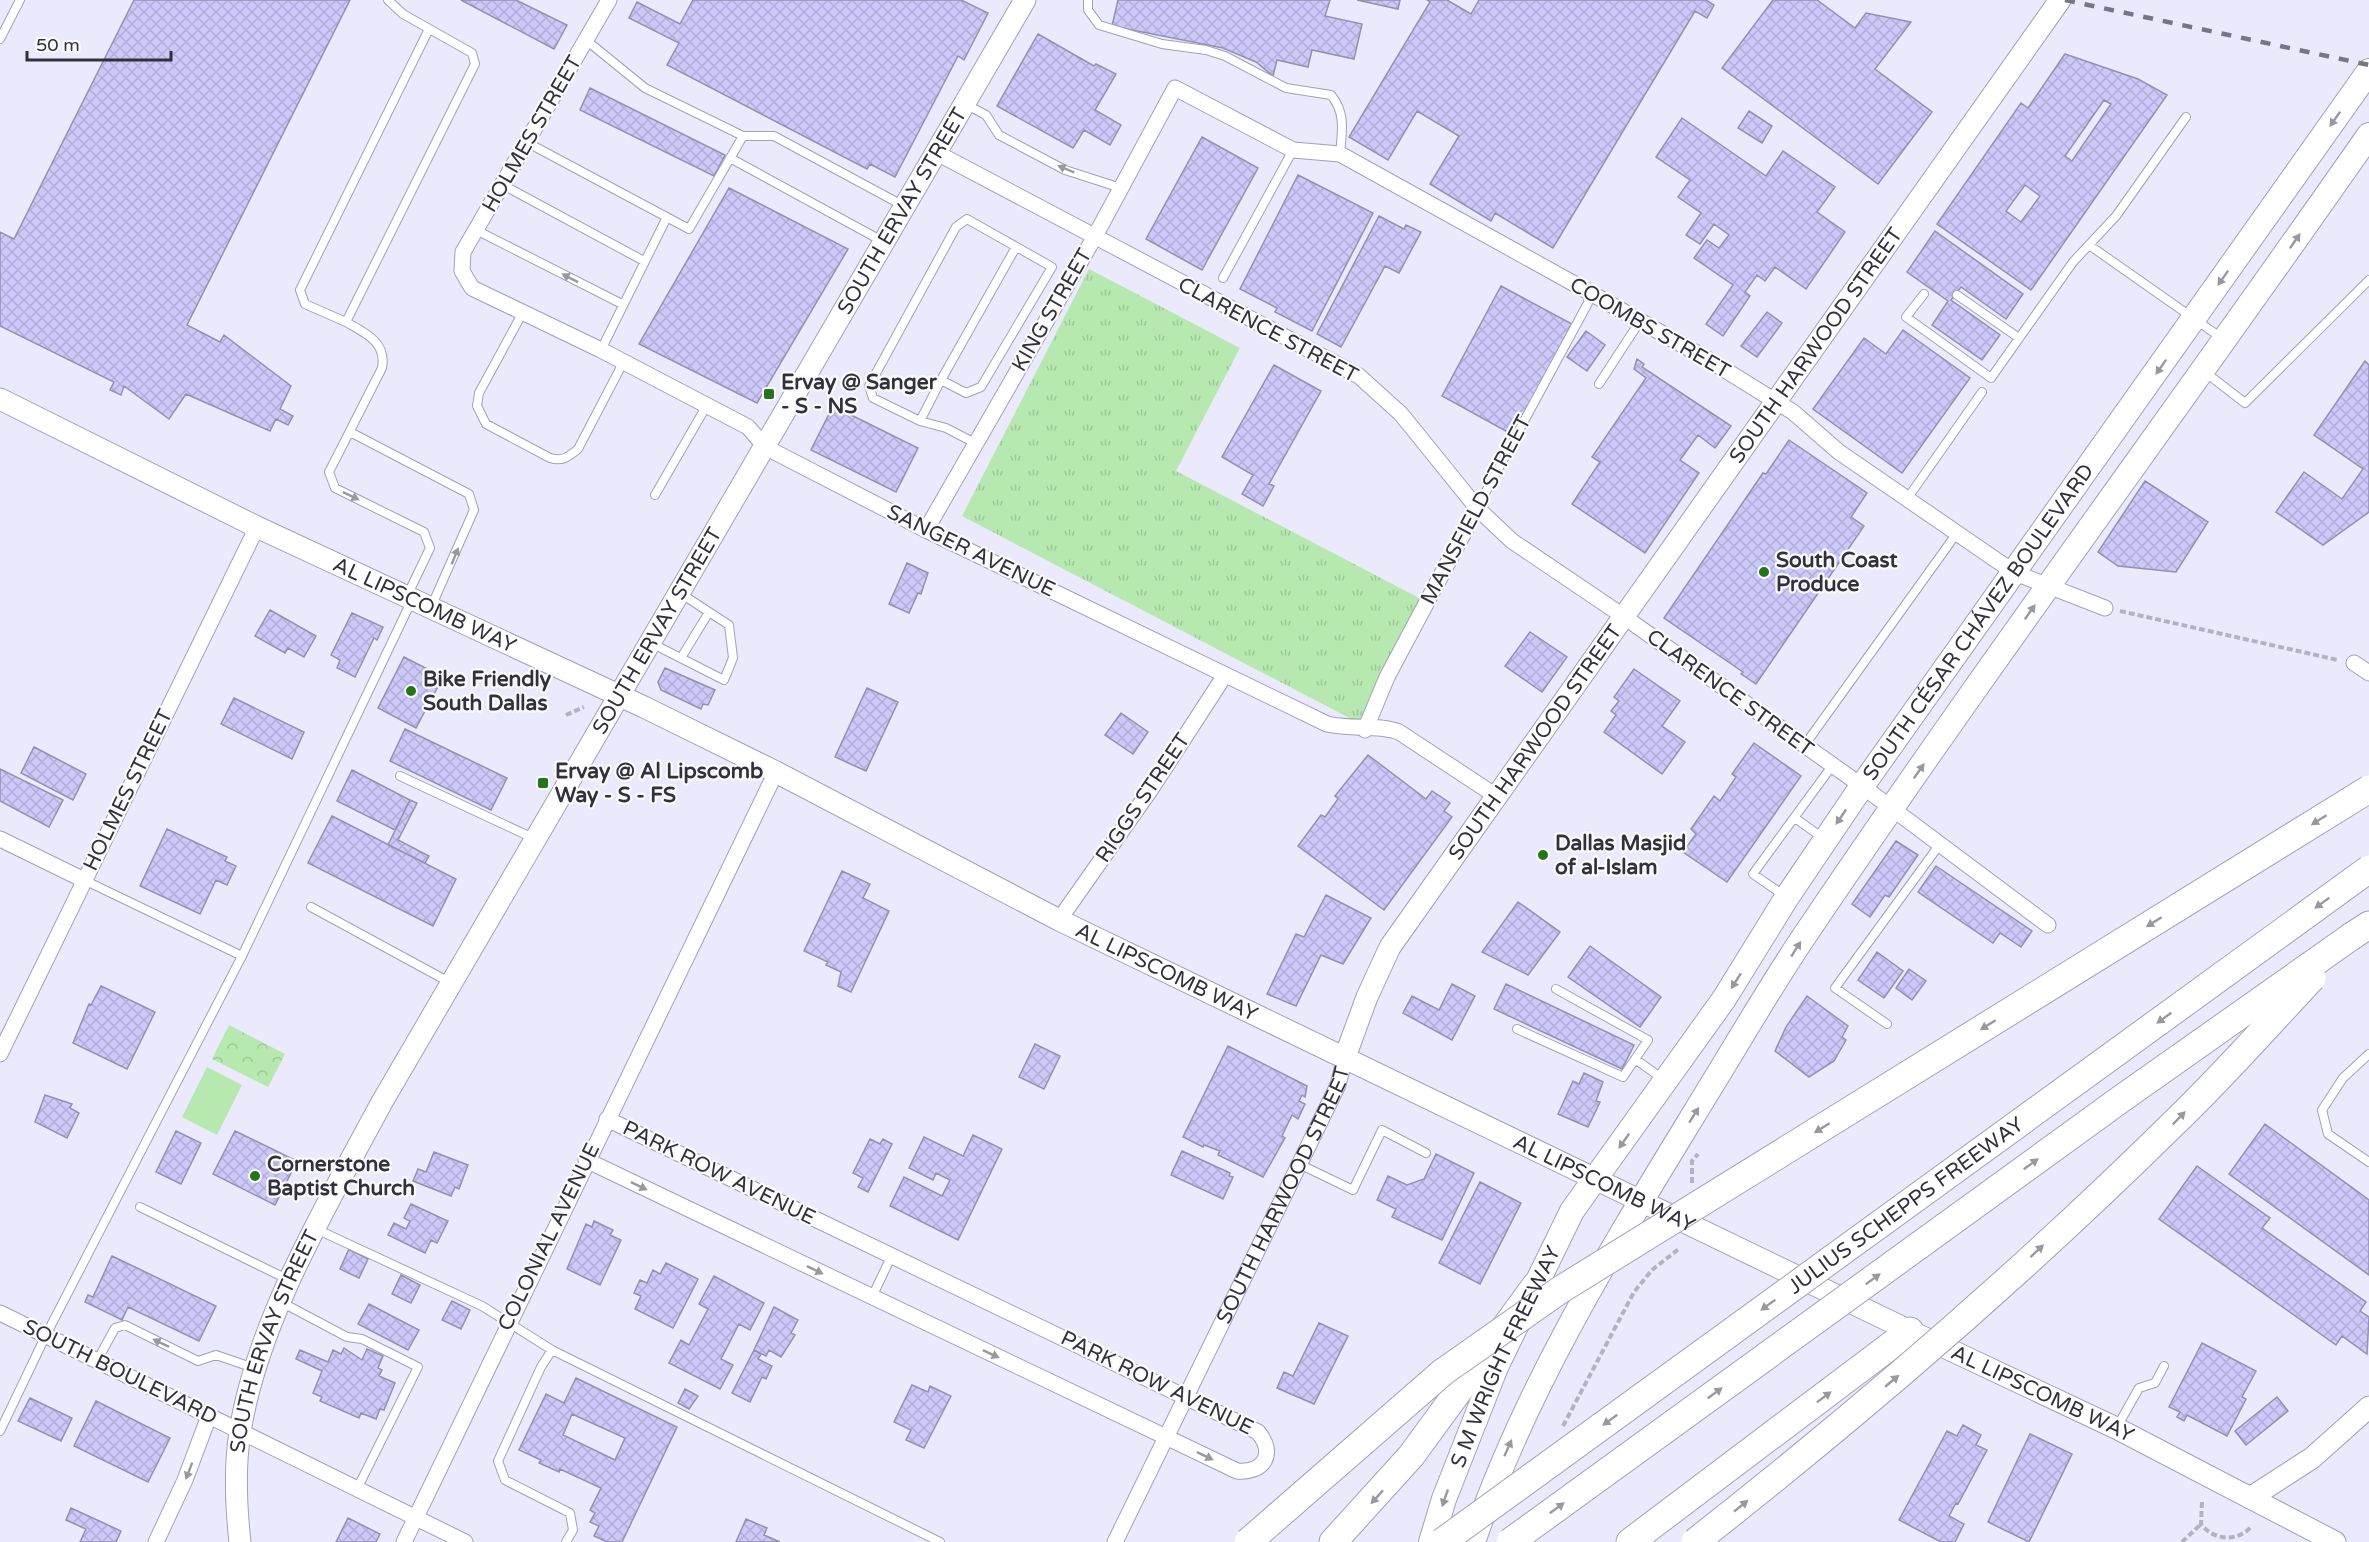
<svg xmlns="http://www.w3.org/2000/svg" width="2369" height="1542" font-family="'Varela Round',sans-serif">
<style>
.grass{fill:url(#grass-tufts)}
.forest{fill:url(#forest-crowns)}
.pitch{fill:#b6e8b0}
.building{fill:url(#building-cross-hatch);stroke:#9291ae;stroke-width:1.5;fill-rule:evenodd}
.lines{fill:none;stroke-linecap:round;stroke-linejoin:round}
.lane-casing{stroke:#a1a0bd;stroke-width:10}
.street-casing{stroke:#a1a0bd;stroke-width:17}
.secondary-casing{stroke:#a1a0bd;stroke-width:23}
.primary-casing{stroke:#a1a0bd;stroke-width:26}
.highway-casing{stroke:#a1a0bd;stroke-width:29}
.path{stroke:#b3b2c2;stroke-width:4;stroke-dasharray:6 3;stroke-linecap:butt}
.lane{stroke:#fff;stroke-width:8}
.street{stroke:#fff;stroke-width:15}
.secondary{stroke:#fff;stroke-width:21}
.primary{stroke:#fff;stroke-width:24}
.highway{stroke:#fff;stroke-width:27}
.rail{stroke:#777685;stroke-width:4.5;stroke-dasharray:10 10;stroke-linecap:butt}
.highway-bridge-casing{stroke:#a1a0bd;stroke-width:29;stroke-linecap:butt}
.highway-bridge{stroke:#fff;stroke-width:27}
.oneway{fill:#98989e}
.poi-dot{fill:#24741c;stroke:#fafafa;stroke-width:2}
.labels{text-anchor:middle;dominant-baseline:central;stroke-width:4.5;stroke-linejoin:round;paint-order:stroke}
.street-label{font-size:21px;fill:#31303c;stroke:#fafafa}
.poi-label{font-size:21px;font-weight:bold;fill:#31303c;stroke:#fafafa;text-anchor:start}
</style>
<defs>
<pattern id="grass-tufts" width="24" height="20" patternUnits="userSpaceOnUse" patternTransform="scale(1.5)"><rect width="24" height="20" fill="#b6e8b0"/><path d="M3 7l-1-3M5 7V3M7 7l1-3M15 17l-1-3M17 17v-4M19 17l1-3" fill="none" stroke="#9dc798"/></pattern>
<pattern id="forest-crowns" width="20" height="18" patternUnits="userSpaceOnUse" patternTransform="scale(1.5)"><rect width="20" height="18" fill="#b6e8b0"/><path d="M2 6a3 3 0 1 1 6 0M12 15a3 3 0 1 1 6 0" fill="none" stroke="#9dc798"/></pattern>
<pattern id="building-cross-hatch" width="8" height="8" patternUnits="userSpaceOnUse" patternTransform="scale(1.5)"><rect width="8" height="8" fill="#ccc9fa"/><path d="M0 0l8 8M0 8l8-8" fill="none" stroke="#b0add7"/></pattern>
</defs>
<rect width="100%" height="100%" fill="#ebeafd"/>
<path class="grass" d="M1089 269 1240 348 1176 471 1423 600 1359 723 962 516Z"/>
<path class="forest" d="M229 1025 285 1054 268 1087 212 1059Z"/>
<path class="pitch" d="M207 1067 242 1085 217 1135 182 1117Z"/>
<path class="building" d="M134 0H350L187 325 220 342 224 335 291 386 280 409 293 416 288 425 276 419 270 431 186 394 169 419 124 386 121 395 110 390 114 382 0 326V232L14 239Z
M461 0H516L567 25 554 49Z
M693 0H961L988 13 964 60 958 56 895 177 870 164 867 169 667 65 679 43 629 18 637 2 680 24Z
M1118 0H1330L1325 16 1362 24 1354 59 1312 50 1308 67 1277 60 1273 76 1256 62 1223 48 1112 26Z
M1357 0H1400L1398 9Z
M1427 0H1447L1471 14 1479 0H1706L1714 5 1707 18 1695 11 1553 248 1495 213 1491 221 1430 184 1459 136 1417 111 1388 160 1349 137 1430 2Z
M1773 0H1817L1855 28 1866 13 1911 22 1875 69 1932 112 1878 184 1722 68Z
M1038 34 1094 66 1096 64 1116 74 1095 110 1121 125 1110 145 1084 130 1073 148 997 106Z
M2065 54 2138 79 2167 95 2031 290 1937 224 2021 103 2028 108ZM2104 100 2111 104 2072 161 2065 156ZM2025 185 2040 196 2021 222 2006 211Z
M590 88 725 155 714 176 580 110Z
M1749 111 1772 126 1762 143 1738 128Z
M1682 118 1766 176 1783 151 1835 187 1817 212 1845 232 1806 289 1775 267 1765 281 1757 275 1745 292 1750 296 1723 336 1706 324 1733 285 1694 258 1707 240 1719 248 1729 235 1714 224 1700 244 1686 235 1701 213 1678 197 1690 180 1656 157Z
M1202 137 1258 168 1202 270 1146 239Z
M1298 175 1373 213 1312 331 1275 312 1277 308 1240 289Z
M729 188 848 249 757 403 639 344Z
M1379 216 1404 229 1406 225 1421 232 1399 273 1385 266 1341 347 1317 334Z
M1935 231 2023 294 2006 319 1961 287 1951 300 2000 335 1982 360 1932 325 1948 301 1907 272Z
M1501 286 1572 324 1513 435 1442 396Z
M1767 312 1782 323 1757 357 1741 346Z
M1903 330 1970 378 1902 473 1813 409 1864 338 1886 354Z
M1586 331 1605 345 1587 371 1567 357Z
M1637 359 1644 364 1642 367 1731 426 1715 448 1698 435 1680 460 1699 473 1645 553 1572 504 1600 462 1592 457 1646 378 1634 369Z
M2365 361 2369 365V512L2323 545 2276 512 2304 472 2342 499 2363 469 2314 435Z
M1274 365 1321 391 1269 484 1274 486 1263 506 1242 494 1253 475 1222 457Z
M833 406 918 448 896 492 811 450Z
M1789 440 1867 493 1851 517 1864 526 1756 684 1741 674 1743 672 1664 618 1763 473 1766 474Z
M2145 481 2208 522 2176 572 2118 566 2098 552Z
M907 563 928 573 921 594 918 593 909 613 889 604Z
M270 610 316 636 304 657 288 648 285 653 255 636Z
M352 613 383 627 377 640 374 638 355 677 337 668 340 660 331 655Z
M1530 632 1567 657 1542 692 1505 666Z
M404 657 443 677 416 728 378 708Z
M665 668 715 690 708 705 703 704 701 709 661 690 658 682Z
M1634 669 1680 701 1662 726 1685 742 1662 774 1604 732 1616 715 1611 711 1619 701 1614 697Z
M867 688 898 702 866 771 835 757Z
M234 698 304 732 292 759 221 724Z
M1121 713 1148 732 1133 754 1105 735Z
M405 729 507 778 491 810 390 761Z
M1754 743 1801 776 1727 882 1683 852 1696 834 1691 829 1714 796 1720 801 1736 777 1732 774Z
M34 747 86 774 73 800 21 773Z
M1368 755 1426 799 1432 791 1450 803 1444 811 1452 817 1384 910 1298 846 1321 815 1325 817 1338 799 1335 796Z
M0 769 63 800 49 827 0 801Z
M352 770 410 800 395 830 337 801Z
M410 800 417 803 398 840 429 856 425 863 388 845Z
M332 816 456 879 433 926 308 863Z
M167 829 227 857 225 861 236 866 227 885 216 880 200 914 140 886Z
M1896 841 1918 855 1889 897 1885 895 1870 917 1852 904Z
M1936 866 2032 931 2021 947 2000 933 1993 943 1918 892Z
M842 871 870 884 863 898 889 911 851 992 838 986 841 972 826 965 828 962 804 951Z
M1326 895 1371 918 1343 964 1321 955 1296 1006 1267 994 1296 934 1304 937Z
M1518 902 1560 932 1528 975 1482 952Z
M1590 946 1661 997 1640 1027 1568 977Z
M1877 952 1903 971 1884 998 1858 980Z
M1909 969 1926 981 1912 1000 1896 988Z
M1452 984 1475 996 1452 1040 1403 1013 1412 996 1439 1010Z
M1506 984 1634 1045 1622 1069 1494 1009Z
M101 986 155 1012 127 1069 73 1043 89 1004 91 1005Z
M1807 996 1848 1026 1842 1037 1846 1040 1834 1061 1809 1077 1775 1051 1786 1027Z
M1035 1044 1060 1056 1044 1089 1019 1077Z
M1228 1046 1307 1086 1305 1097 1302 1095 1299 1101 1305 1104 1298 1119 1292 1115 1282 1136 1285 1138 1263 1177 1218 1155 1220 1151 1204 1145 1203 1147 1183 1137Z
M1584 1073 1603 1082 1596 1101 1600 1102 1588 1127 1558 1114 1573 1081 1579 1084Z
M45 1095 72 1104 70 1108 79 1113 67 1138 35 1122Z
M2265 1124 2369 1200V1275L2229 1174Z
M176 1131 201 1143 181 1184 156 1172Z
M235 1131 297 1161 275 1205 213 1174Z
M973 1135 1002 1149 958 1240 890 1206 904 1177 942 1196 950 1180 936 1173 933 1180 909 1168 924 1137 963 1156Z
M870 1139 880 1144 883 1139 892 1144 868 1192 858 1187 863 1178 853 1173Z
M1182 1151 1230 1173 1229 1176 1233 1177 1223 1199 1171 1175Z
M434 1152 468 1165 459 1189 455 1187 451 1196 413 1181 418 1169 426 1172Z
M1436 1154 1474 1173 1442 1240 1392 1217 1396 1209 1377 1200 1388 1176 1407 1185 1424 1179Z
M2197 1166 2270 1218 2262 1228 2366 1302 2360 1311 2369 1317 2367 1354 2342 1336 2336 1345 2159 1219Z
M1480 1182 1521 1203 1480 1284 1439 1263Z
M411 1204 448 1221 437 1243 431 1240 425 1253 388 1235 394 1223 406 1229 410 1221 404 1218Z
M594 1221 613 1230 610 1235 621 1240 600 1285 567 1269 586 1224 592 1227Z
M349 1249 368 1259 359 1278 340 1269Z
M112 1256 216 1306 199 1341 128 1307 122 1320 85 1302 88 1295 93 1297Z
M666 1263 698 1279 673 1328 635 1309 641 1296 634 1293 640 1280 647 1283 653 1270 660 1274Z
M401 1275 420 1285 411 1303 392 1294Z
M714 1276 764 1303 750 1330 739 1324 721 1359 733 1365 720 1389 669 1363 681 1340 689 1345 708 1309 699 1304Z
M452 1301 470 1310 461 1329 442 1320Z
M369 1304 419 1330 408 1350 358 1324Z
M774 1307 798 1320 791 1333 795 1335 781 1357 769 1350 766 1356 754 1350Z
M1319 1323 1348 1336 1314 1404 1277 1388 1284 1372 1293 1376Z
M2202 1343 2256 1371 2242 1397 2246 1399 2227 1436 2187 1415 2184 1421 2177 1417 2180 1412 2169 1407Z
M344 1348 362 1360 367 1349 383 1356 378 1368 382 1370 379 1376 395 1383 384 1410 380 1409 376 1419 361 1413 359 1418 320 1401 322 1397 313 1393 322 1371 296 1359 300 1350 328 1362 333 1350 341 1354Z
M754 1350 761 1354 758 1359 772 1366 766 1379 762 1377 750 1402 732 1393Z
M576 1378 677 1427 622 1542H607L594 1536 599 1526 590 1522 595 1513 590 1510 601 1488 560 1469 559 1472 539 1463 541 1460 519 1450 546 1394 564 1403ZM572 1414 625 1438 615 1460 563 1435Z
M912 1385 928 1392 930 1386 951 1396 924 1448 906 1440 911 1430 894 1422Z
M685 1389 698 1396 689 1409 678 1403Z
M2277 1397 2288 1411 2246 1445 2235 1431Z
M30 1398 72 1418 61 1441 18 1421Z
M96 1401 170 1438 148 1482 74 1446Z
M1963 1425 1981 1435 1976 1445 1987 1450 1958 1504 1956 1503 1949 1516 1964 1524 1955 1542H1941L1899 1520 1947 1431 1957 1436Z
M2030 1434 2072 1454 2029 1542 1988 1522Z
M71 1508 121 1531 116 1542H80L86 1529 66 1520Z
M348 1518 380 1534 376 1542H336Z
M746 1519 767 1528 764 1535 780 1542H736Z"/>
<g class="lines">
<defs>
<path id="lane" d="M388 0 403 14 472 53 475 64 346 322C365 333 387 342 382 368L329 472 335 488 424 532 430 548 407 596
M1088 0V10L1099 25 1162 44 1206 50 1225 56 1286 88 1331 95C1346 113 1342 131 1340 154
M0 39 20 0
M586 40 645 88 743 136H774L902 205
M965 104 986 115 999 135 1065 170 1121 188
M528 143 689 229 743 136
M730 158 884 242
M503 185 644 261
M476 230 622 304
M2089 245 2223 339
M1223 278 1293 150
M1924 294 1906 317 1991 378 2073 262 2116 216 2186 117
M1957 295 2019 338
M523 312 479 393 477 406 486 424 550 458C562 462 568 457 578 449L624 361
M346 322 305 304 300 290 429 29
M601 350 667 217
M2205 372 2245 403 2369 280
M1599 384 1640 321
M920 421 941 380
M350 432 469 494 474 510 432 605
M975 443 946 428 920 421 873 398 869 386 956 227 967 219 1052 267 981 387 966 393 941 380 1016 247
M655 495 707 405
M1907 499 1982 392
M1477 508 1588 303 1589 292
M651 643 724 680 733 658 729 625 680 593
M681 658 709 612
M1804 746 1957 533
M400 776 533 838
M1795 818 1823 838
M84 880 242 956
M1785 896 1753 874 1832 766
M311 907 451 983
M1887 1024 1835 988 1940 844
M1517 1029 1623 1077 1648 1040 1556 989
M2369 1054 2343 1078 2322 1110 2328 1134 2369 1162
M1635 1059 1663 1079
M1299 1164 1353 1190 1382 1130 1426 1153
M140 1207 289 1280
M316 1229 482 1306 552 1350 940 1542
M872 1297 892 1255
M281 1302 347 1337 362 1339 418 1367 357 1489
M552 1350 541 1367 498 1461 505 1480 570 1513 573 1530 566 1542
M97 1361 115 1328 125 1325 198 1361 216 1355 254 1368
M2117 1427 2139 1388 2155 1383 2164 1366
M0 1431 46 1335 242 956 411 602"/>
<g id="street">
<path d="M609 0 463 252 462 271 472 288 601 350 748 427 765 447 926 530 1327 724C1352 730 1378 724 1399 732L1496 796"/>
<path d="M937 153 1359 376 1401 414 1477 508 1512 541 1623 616 1862 786 2048 925"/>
<path d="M926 530 1094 238 1175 88 1293 150 1340 154 1589 292 1709 360 1793 412 1839 452 2015 573 2105 608"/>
<path d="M2354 663 2369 673"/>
<path d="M1365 730 1387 677 1477 508"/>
<path d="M0 839 84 880"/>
<path d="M1059 920 1151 789 1225 675"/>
<path d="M0 1054 257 527"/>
<path d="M586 1160 1237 1471C1264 1473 1276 1454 1258 1432L607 1119"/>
<path d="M0 1313 465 1542"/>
<path d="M156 1542 185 1480 209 1416"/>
<path d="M404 1542 776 772"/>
<path id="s1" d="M1115 1542 1338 1085 1345 1057"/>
</g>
<g id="secondary">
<path id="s2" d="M0 399 257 527 644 707 776 772 1059 920 1910 1331 2116 1428 2335 1542"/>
<path id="s3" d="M1345 1057 1367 997 1390 947 2060 0"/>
<path d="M2250 1498 2312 1458 2369 1407"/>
<path id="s4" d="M240 1542C236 1506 234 1469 240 1432 257 1321 329 1201 382 1102L1025 0"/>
</g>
<g id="primary">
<path id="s5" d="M1431 1542 1444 1499 1496 1367 1572 1211 1724 999 1787 897 1862 786 2369 71"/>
<path d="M1473 1542C1527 1383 1618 1239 1705 1096 1739 1041 1771 985 1807 932 1989 662 2183 402 2369 135"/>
</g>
<path id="highway" d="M2352 936 2369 925
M1333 1542 1411 1456 1536 1285
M1630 1542 1910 1331"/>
</defs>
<use href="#lane" class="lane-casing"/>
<use href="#street" class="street-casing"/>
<use href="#secondary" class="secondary-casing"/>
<use href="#primary" class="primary-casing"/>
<use href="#highway" class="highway-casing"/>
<path class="path" d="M2120 611 2338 660
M566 715 584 707
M1692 1183V1161L1698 1154
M1563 1426 1634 1292 1652 1270 1680 1248
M2202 1502 2201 1524C2214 1541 2237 1542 2251 1527
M2182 1542 2201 1524"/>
<use href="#lane" class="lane"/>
<use href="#street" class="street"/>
<use href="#secondary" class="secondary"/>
<use href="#primary" class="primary"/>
<use href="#highway" class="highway"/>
<path class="rail" d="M2065 0 2369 65"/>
<defs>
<g id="highway-bridge">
<path d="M1248 1542 1443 1372 1560 1290 2369 789"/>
<path id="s6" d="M1442 1542 2369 869"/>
<path d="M1510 1542 2121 1099 2352 936"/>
<path d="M1695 1542C1862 1411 2023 1272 2174 1123 2222 1077 2266 1027 2312 978"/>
</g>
</defs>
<use href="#highway-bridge" class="highway-bridge-casing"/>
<use href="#highway-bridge" class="highway-bridge"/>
</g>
<defs><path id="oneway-solid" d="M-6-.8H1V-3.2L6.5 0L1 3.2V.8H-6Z" transform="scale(1.5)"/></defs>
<g class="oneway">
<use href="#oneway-solid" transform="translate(2335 119) rotate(125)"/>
<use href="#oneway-solid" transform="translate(1066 169) rotate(-157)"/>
<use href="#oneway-solid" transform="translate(2295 241) rotate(-55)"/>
<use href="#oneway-solid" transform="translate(570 278) rotate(-153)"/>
<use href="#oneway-solid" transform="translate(2223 278) rotate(125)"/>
<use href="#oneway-solid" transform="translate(2161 367) rotate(125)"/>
<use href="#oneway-solid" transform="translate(351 496) rotate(26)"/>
<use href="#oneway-solid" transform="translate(455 556) rotate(-68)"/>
<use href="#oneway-solid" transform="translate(2030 612) rotate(-55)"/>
<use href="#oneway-solid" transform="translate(1919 771) rotate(-55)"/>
<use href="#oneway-solid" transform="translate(1841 817) rotate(124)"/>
<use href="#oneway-solid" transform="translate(2319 820) rotate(148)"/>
<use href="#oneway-solid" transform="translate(2322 903) rotate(144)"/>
<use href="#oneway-solid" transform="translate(2154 922) rotate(148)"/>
<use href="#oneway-solid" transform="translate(1796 949) rotate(-58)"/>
<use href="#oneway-solid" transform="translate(1736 981) rotate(123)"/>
<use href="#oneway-solid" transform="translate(2164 1018) rotate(144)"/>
<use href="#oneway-solid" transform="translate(1988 1025) rotate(148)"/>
<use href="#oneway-solid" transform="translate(1694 1115) rotate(-58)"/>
<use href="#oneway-solid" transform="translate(2179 1118) rotate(-46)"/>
<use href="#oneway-solid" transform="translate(1822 1128) rotate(148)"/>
<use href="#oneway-solid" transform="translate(1624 1141) rotate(125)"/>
<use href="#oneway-solid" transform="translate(2031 1164) rotate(-36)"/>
<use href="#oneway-solid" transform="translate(639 1186) rotate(26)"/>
<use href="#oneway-solid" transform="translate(2037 1251) rotate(-43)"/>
<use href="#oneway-solid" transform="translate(815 1270) rotate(26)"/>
<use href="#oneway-solid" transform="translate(1873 1279) rotate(-36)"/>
<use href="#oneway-solid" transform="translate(1768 1305) rotate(144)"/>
<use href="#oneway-solid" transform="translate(161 1343) rotate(-154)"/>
<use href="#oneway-solid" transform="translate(991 1354) rotate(25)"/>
<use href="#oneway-solid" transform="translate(1892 1381) rotate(-40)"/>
<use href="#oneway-solid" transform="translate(1715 1393) rotate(-36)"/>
<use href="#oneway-solid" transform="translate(1824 1397) rotate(-37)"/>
<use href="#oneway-solid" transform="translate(1610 1420) rotate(144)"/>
<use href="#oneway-solid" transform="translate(1508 1448) rotate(-66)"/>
<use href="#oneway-solid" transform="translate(1205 1456) rotate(26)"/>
<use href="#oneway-solid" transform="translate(189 1471) rotate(111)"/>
<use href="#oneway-solid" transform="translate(1377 1497) rotate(132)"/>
<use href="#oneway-solid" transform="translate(1445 1498) rotate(109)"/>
<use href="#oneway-solid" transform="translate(1741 1506) rotate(-39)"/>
<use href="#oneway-solid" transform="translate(1557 1508) rotate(-36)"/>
</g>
<g class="poi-dot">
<rect x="763" y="388" width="12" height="12" rx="3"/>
<circle cx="1764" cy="572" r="6"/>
<circle cx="411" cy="691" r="6"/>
<rect x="537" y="777" width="12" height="12" rx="3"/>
<circle cx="1543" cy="855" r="6"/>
<circle cx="255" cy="1176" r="6"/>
</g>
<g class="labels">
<g class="street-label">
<text transform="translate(532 134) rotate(-60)">HOLMES STREET</text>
<text stroke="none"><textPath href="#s4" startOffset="1503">SOUTH ERVAY STREET</textPath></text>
<text transform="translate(1052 310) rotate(-60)">KING STREET</text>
<text transform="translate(1650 328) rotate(30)">COOMBS STREET</text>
<text transform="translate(1268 330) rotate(28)">CLARENCE STREET</text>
<text stroke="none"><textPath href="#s3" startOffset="856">SOUTH HARWOOD STREET</textPath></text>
<text transform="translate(1476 510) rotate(-62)">MANSFIELD STREET</text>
<text transform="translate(971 551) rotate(26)">SANGER AVENUE</text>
<text stroke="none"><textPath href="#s2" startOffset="472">AL LIPSCOMB WAY</textPath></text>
<text stroke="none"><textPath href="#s5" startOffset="1076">SOUTH CÉSAR CHÁVEZ BOULEVARD</textPath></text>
<text stroke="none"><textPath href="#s4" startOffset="1017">SOUTH ERVAY STREET</textPath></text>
<text transform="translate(1730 693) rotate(36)">CLARENCE STREET</text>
<text stroke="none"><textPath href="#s3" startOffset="370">SOUTH HARWOOD STREET</textPath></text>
<text transform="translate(128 790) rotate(-64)">HOLMES STREET</text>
<text transform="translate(1143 798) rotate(-56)">RIGGS STREET</text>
<text stroke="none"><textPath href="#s2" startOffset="1300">AL LIPSCOMB WAY</textPath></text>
<text transform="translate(719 1173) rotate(26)">PARK ROW AVENUE</text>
<text stroke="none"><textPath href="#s2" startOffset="1786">AL LIPSCOMB WAY</textPath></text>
<text stroke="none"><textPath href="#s1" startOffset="386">SOUTH HARWOOD STREET</textPath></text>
<text stroke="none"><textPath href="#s6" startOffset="573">JULIUS SCHEPPS FREEWAY</textPath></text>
<text transform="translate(549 1237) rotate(-64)">COLONIAL AVENUE</text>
<text stroke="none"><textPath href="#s4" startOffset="207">SOUTH ERVAY STREET</textPath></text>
<text stroke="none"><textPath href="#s5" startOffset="200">S M WRIGHT FREEWAY</textPath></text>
<text transform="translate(120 1372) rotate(26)">SOUTH BOULEVARD</text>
<text transform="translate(1157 1383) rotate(26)">PARK ROW AVENUE</text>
<text stroke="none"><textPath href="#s2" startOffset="2272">AL LIPSCOMB WAY</textPath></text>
</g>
<g class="poi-label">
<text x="781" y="382">Ervay @ Sanger<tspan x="781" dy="24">- S - NS</tspan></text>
<text x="1776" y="560">South Coast<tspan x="1776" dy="24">Produce</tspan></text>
<text x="423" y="679">Bike Friendly<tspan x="423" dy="24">South Dallas</tspan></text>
<text x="555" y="771">Ervay @ Al Lipscomb<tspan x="555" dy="24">Way - S - FS</tspan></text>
<text x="1555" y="843">Dallas Masjid<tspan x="1555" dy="24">of al-Islam</tspan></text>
<text x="267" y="1164">Cornerstone<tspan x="267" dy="24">Baptist Church</tspan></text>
</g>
</g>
<path d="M27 51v9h144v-9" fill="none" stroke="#31303c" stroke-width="3"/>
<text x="36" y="51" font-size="18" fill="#31303c" stroke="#fafafa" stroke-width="4.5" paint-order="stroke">50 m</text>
</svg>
